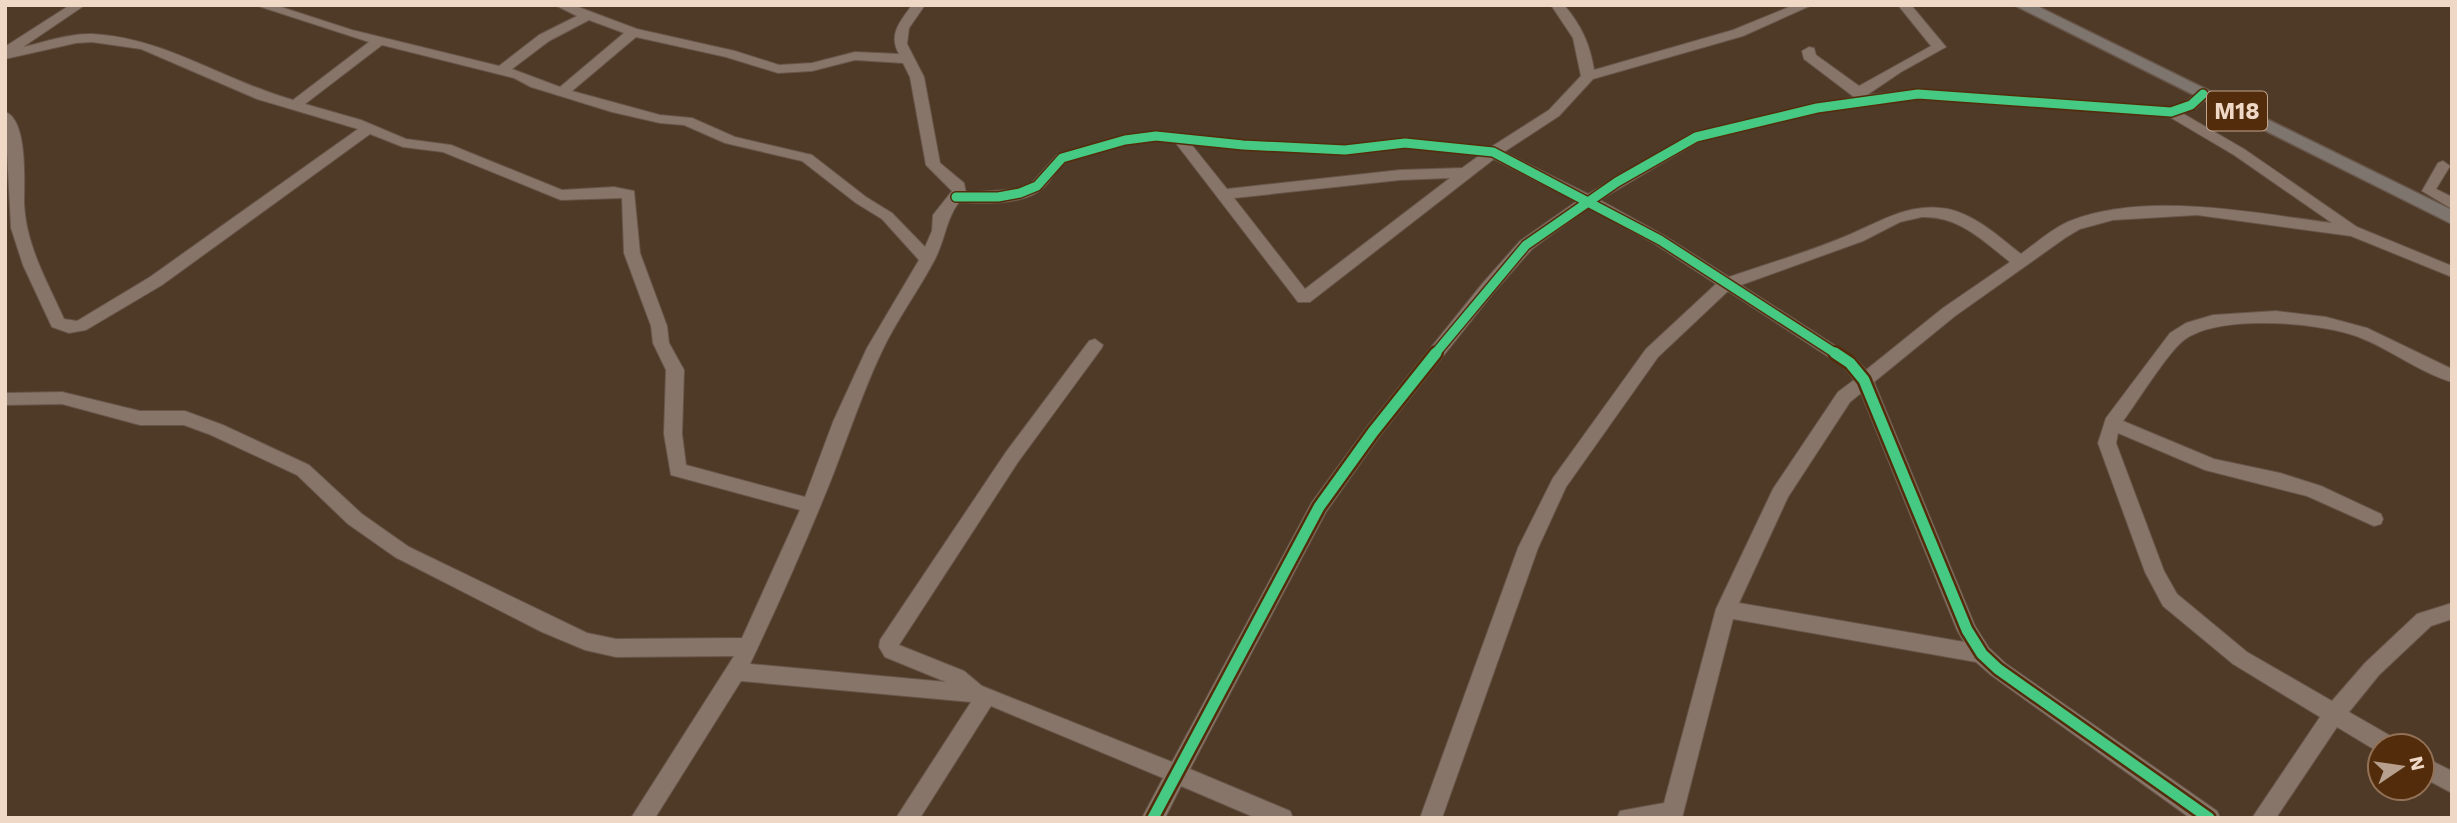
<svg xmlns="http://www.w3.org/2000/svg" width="2457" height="823" font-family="'Work Sans',sans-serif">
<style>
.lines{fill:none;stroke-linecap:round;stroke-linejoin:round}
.minor-casing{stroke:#675548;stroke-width:2}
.major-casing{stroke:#675548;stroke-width:3}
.minor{fill:#867568;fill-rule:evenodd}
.major{fill:#7e756e;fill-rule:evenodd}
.cycleway-far1-casing{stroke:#532d0b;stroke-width:12}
.cycleway-casing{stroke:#532d0b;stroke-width:16}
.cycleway-far1{stroke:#46c982;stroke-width:9}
.cycleway{stroke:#46c982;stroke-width:11}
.labels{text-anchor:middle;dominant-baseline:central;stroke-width:5;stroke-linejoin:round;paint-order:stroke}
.shield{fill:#532d0b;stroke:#c1a58f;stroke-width:2}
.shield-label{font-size:23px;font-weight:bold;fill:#f0d8c7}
</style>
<rect width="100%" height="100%" fill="#4f3927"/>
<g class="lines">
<defs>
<path id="minor" d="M70 5H85L23 47C45 42 70 33 93 34 165 38 225 81 293 100L369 42 255 5H275L352 30 499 66 539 35 577 16 555 5H573L637 29 735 51 779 65 812 63 855 52 899 54C888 34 900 22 912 5H925L909 28 907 44 924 77 940 163 964 183 966 193 1018 189 1032 183 1057 155 1125 136 1156 132 1243 141 1345 146 1405 139 1491 147 1549 110 1581 76 1573 38 1551 5H1564C1581 25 1590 44 1594 70L1733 30 1794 5H1812L1743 36 1593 79 1559 116 1504 152 1588 194 1691 134 1854 97 1804 59 1802 51 1809 47 1814 48 1816 55 1859 86 1931 46 1898 5H1911L1946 47 1901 72 1867 95 1918 90 2170 108 2186 102 2198 91H2208V97L2196 108 2182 113 2244 149 2357 227 2452 266V277L2351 236 2197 215 2113 220 2080 229 2065 238 1955 316 1874 382 1975 626 1989 648 2005 663 2217 811 2220 818H2190L1991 675 1976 662 1733 619 1682 818H1617L1620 811 1664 803 1716 609 1773 489 1838 392 1854 380 1844 367 1728 291 1658 357 1566 487 1538 548 1442 818H1420L1518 548 1553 478 1646 349 1716 284 1655 244 1589 207 1532 249 1494 292 1379 437 1326 512 1190 769 1290 811 1293 818H1256L1181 786 1165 818H1142L1163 778 991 706 920 818H896L971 702 741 681 655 818H631L734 656 616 657 585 650 542 632 395 557 348 524 297 475 211 435 184 425H140L62 404 5 405V393L62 392 140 411H185L223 425 309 465 362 514 409 547 587 633 616 639 742 638 800 510 671 475 664 434 666 370 653 343 651 326 624 253 622 198 561 200 443 152 403 147 370 134 162 285 86 330 69 333 52 327 50 323 23 265 11 228 5 112C28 119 24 183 24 203 26 246 47 281 64 319L77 321 150 277 358 129 257 99 141 49 92 42 76 43 5 59 6 46ZM589 20 624 33 560 87 512 69 549 41ZM636 37 726 57 778 73 812 71 855 60 903 63 910 77 926 165 952 191 933 215 932 231 925 247 892 213 866 197 812 155 735 137 692 118 660 115 572 91ZM382 45 514 78 531 87 612 112 660 123 684 125 725 143 802 161 856 203 882 219 919 260 867 348 833 422 805 497 686 465 682 434 684 370 669 343 667 326 640 253 634 191 614 187 562 190 451 145 406 139 361 120 305 104ZM1918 98 2168 116 2234 155 2332 223C2253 213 2146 191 2070 221 2053 228 2036 243 2021 254 1999 237 1976 215 1948 209 1911 202 1883 220 1851 234 1812 251 1769 263 1729 277L1665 236 1600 200 1701 140 1817 112ZM1156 140 1175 142 1298 302H1310L1494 159 1577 201 1520 241 1482 284 1367 427 1312 502 1172 762 982 686 964 671 899 645 1018 462 1101 349 1103 345 1095 339 1089 341 1006 452 880 640 879 647 885 657 946 682 750 664C779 603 806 542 831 480 848 437 862 393 882 351 897 319 919 290 935 259 945 240 946 219 959 202 984 203 1025 206 1044 187 1052 180 1056 168 1066 162 1085 150 1133 143 1156 140ZM1191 144 1345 154 1405 147 1480 155 1462 168 1400 170 1227 189ZM1450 178 1305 289 1234 198 1400 180ZM1922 217C1959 216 1982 240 2010 262L1943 308 1866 370 1856 359 1741 285 1863 241 1900 222ZM1861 393 1957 630 1964 642 1739 603 1788 497 1850 402Z
M2443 161 2450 166 2436 189 2452 197V209L2422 191 2438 163Z
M2276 311 2326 317 2367 328 2452 369V382C2418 372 2389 348 2356 336 2316 322 2218 314 2184 340 2168 352 2138 401 2123 421L2214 459 2280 473 2321 486 2381 514 2383 519 2381 524 2374 526 2307 496 2205 470 2118 433 2116 443 2164 571 2177 594 2247 652 2332 701 2365 663 2417 614 2452 603V619L2431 626 2379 675 2349 712 2396 739 2399 746H2380V753L2337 727 2276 818H2252L2320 717 2233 664 2163 606 2145 572 2098 443 2106 418 2170 333 2186 323 2213 315Z
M2422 756 2452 771V793L2422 777Z"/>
<path id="major" d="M2014 5H2035L2452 210V224Z"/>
</defs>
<use href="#minor" class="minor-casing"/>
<use href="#major" class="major-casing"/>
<use href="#minor" class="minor"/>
<use href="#major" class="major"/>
<defs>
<path id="cycleway-far1" d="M956 197H998L1020 193 1037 186 1062 158 1125 140 1156 136 1243 145 1345 150 1405 143 1493 152 1660 240 1838 355
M1434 355 1526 245 1617 182 1696 137 1817 108 1918 94 2171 112 2191 105 2203 94"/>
<path id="cycleway" d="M1835 353 1850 363 1864 380 1967 630 1982 654 1998 669 2209 818
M1153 818 1319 507 1373 432 1436 353"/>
</defs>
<use href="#cycleway-far1" class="cycleway-far1-casing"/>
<use href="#cycleway" class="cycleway-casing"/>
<use href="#cycleway-far1" class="cycleway-far1"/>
<use href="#cycleway" class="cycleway"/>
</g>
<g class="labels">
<rect class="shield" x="2207" y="91.5" width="60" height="39" rx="5"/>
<g class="shield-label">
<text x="2237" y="111">M18</text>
</g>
</g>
<rect width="2457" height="823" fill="none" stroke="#f0d8c7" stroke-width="14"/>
<g transform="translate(2401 767) rotate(77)"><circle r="33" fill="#532d0b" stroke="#927156" stroke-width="2"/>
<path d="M0-5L12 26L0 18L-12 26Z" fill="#b8a08f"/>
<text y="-10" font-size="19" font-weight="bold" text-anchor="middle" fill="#f0d8c7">N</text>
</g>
</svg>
